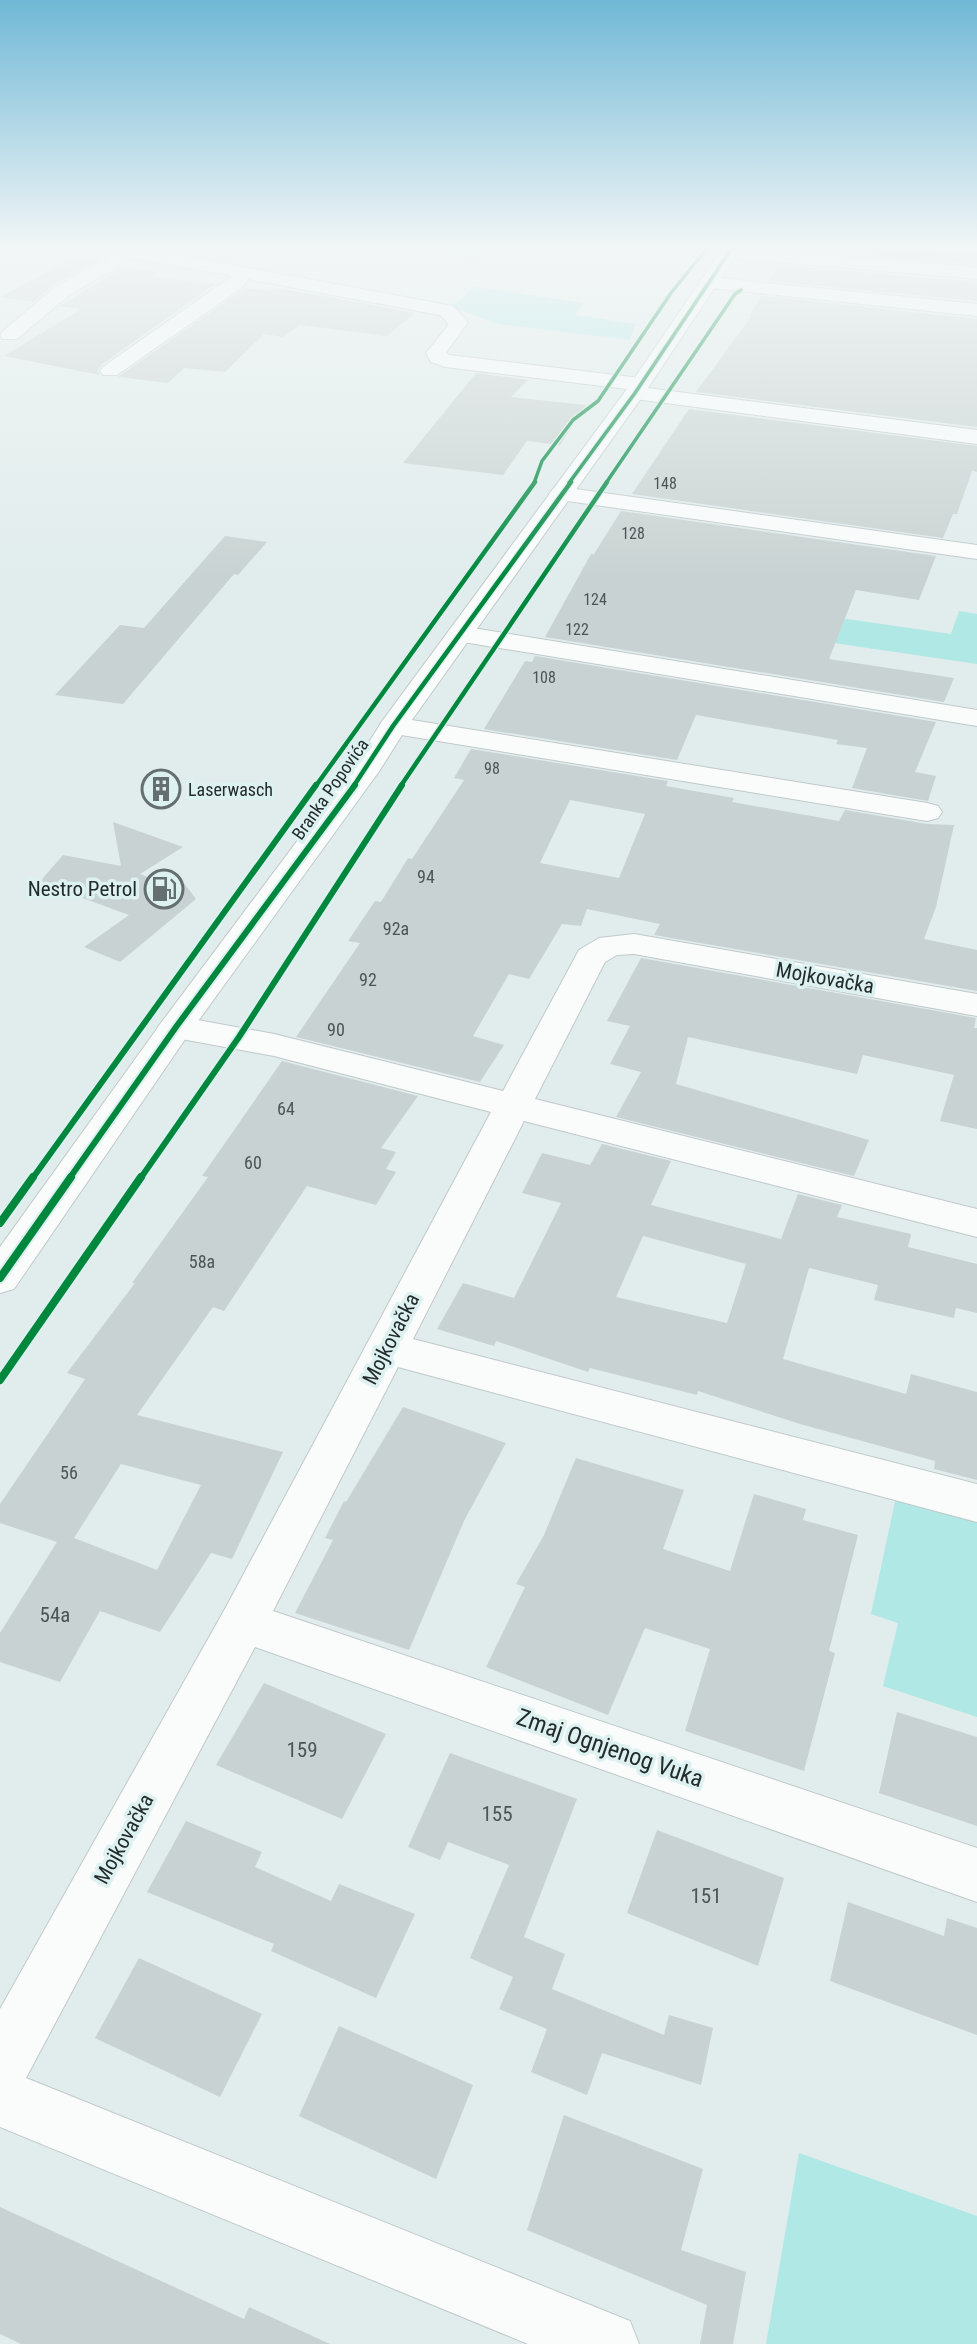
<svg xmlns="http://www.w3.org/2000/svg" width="977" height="2344" font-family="'Roboto Condensed',sans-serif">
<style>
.green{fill:#afe8e5}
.building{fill:#c9d2d2;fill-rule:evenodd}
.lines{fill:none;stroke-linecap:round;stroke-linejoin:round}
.minor-casing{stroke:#c1c9c9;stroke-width:2}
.primary-casing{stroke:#c1c9c9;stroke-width:2}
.minor{fill:#fafcfc;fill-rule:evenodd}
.primary{fill:#fafcfc;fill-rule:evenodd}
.cycleway-far3-casing{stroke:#dcf1f0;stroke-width:6}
.cycleway-far2-casing{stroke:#dcf1f0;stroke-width:7}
.cycleway-far1-casing{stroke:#dcf1f0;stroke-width:10}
.cycleway-casing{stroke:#dcf1f0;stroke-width:12}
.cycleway-far3{stroke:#00873e;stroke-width:3.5}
.cycleway-far2{stroke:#00873e;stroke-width:4.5}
.cycleway-far1{stroke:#00873e;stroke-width:6}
.cycleway{stroke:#00873e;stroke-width:8}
.labels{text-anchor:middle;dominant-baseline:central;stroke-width:7;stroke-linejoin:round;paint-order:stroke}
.far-number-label{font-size:16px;fill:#4c5555}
.far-poi-label{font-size:18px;fill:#232b2b;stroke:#dcf1f0;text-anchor:start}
.far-street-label{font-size:18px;fill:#232b2b;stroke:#dcf1f0}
.number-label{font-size:18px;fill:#4c5555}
.poi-label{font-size:21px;fill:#232b2b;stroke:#dcf1f0;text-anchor:end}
.street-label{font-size:21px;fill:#232b2b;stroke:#dcf1f0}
.near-number-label{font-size:21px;fill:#4c5555}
.near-street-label{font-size:24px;fill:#232b2b;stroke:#dcf1f0}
</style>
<rect width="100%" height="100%" fill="#e1ecec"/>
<path class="green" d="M408 248H490L474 260Z
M475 287 584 303 575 315 636 324 630 340 498 324 452 307Z
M723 601 951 634 959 611 977 614V664L711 625Z
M896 1497 977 1517V1717L883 1686 898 1623 871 1614Z
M799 2153 977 2216V2344H766Z"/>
<path class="building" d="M893 248 977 253V264L786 249Z
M72 258 94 262 52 286 33 302 0 297Z
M778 265 977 282V301L769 281Z
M123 267 157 272 151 277 215 284 101 365 97 371 100 375 4 356 81 309 60 306Z
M245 288 271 291 274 288 312 294 415 313 387 336 299 325 283 337 264 334 225 372 184 368 168 383 118 377Z
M761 296 977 319V427L696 392 751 317 749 316Z
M476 373 528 380 511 397 586 405 560 445 527 441 503 475 403 463Z
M689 409 977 446V472L972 471 957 514H953L943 538 632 494Z
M621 511 936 556 919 600 856 590 829 659 954 678 944 702 545 637 591 554H594Z
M225 536 267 542 238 575 234 574 123 704 55 695 120 625 144 628Z
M535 656 936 722 915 772 936 776 928 801 852 788 867 748 836 744 838 740 696 715 677 760 484 729 525 661 532 662Z
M471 749 668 781 666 786 734 798 732 802 839 821 845 810 927 824 954 825 936 907 924 939 977 950V991L654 935 660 924 587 909 581 926 562 924 529 979 509 974 473 1036 504 1045 480 1082 296 1037 360 943 348 941 375 901 381 902 408 858 412 859 464 780 454 778ZM570 800 645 814 619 878 540 863Z
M113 822 183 847 140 874 170 886 180 878 196 899 120 962 84 947 129 915 66 892 36 886 63 855 121 866Z
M641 958 976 1018 974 1028H977V1129L940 1121 954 1075 863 1055 857 1074 688 1037 676 1084 869 1140 854 1176 616 1117 641 1072 610 1064 630 1026 607 1021Z
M282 1061 418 1096 381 1148 396 1152 386 1169 396 1172 376 1205 307 1186 224 1311 213 1307 137 1415 283 1452 232 1559 211 1553 160 1632 100 1611 60 1682 0 1662V1633L57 1542 0 1523V1504L85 1379 67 1373 135 1283H132L208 1177 202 1176ZM121 1464 201 1485 157 1570 74 1538Z
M602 1144 671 1161 651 1205 781 1239 798 1194 842 1205 837 1217 911 1234 908 1247 977 1264V1313L956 1308 954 1318 874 1300 878 1285 809 1268 783 1359 906 1394 911 1374 977 1392V1480L934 1469 935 1461 800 1424 698 1391 697 1395 590 1368 588 1372 496 1341 494 1346 437 1329 463 1283 514 1298 561 1203 522 1193 542 1153 590 1165ZM643 1236 746 1264 727 1323 616 1297Z
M403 1407 506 1443 464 1521 409 1650 295 1613 333 1540 325 1538 344 1501 346 1502Z
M576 1458 684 1490 663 1549 730 1571 754 1494 806 1509 803 1520 858 1535 829 1651 835 1653 804 1771 685 1731 710 1649 645 1628 608 1715 486 1667 525 1587 516 1584 544 1535Z
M264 1683 386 1734 342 1819 216 1765Z
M897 1712 977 1737V1826L879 1793Z
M450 1753 577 1799 524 1937 565 1954 552 1989 664 2035 669 2015 713 2028 701 2085 602 2053 587 2095 531 2072 547 2029 499 2009 513 1977 470 1958 509 1865 448 1842 440 1860 408 1847Z
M186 1821 262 1852 255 1867 331 1901 339 1884 415 1914 376 1998 271 1951 274 1944 147 1892Z
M657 1830 784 1878 758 1966 627 1913Z
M848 1902 944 1936 947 1918 977 1928V2035L830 1981Z
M139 1958 262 2014 220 2097 95 2038Z
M339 2026 473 2085 436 2179 299 2116Z
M564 2115 703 2169 681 2250 746 2272 733 2344H700L707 2305 527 2230Z
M0 2207 244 2319 249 2307 330 2344H21L0 2334Z"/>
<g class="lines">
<defs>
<path id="minor" d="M99 248H140L453 306 468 322 446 353 449 355 640 378 647 380 650 384 647 388 977 430V444L635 399 628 397 624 393 627 389 445 367 431 362 426 353 447 327 448 323 440 315 248 279 244 286 117 375H103L100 371 103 367 232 276 133 258 68 296 17 339H3L0 335 3 331 54 288 114 254 102 252Z
M739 248 977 267V279L729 258 720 253 726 248Z
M708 277 977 304V316L701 287 699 283 701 279Z
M561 487 977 545V559L553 499 549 494 553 489Z
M460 626 977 710V726L451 640 447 634 451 628Z
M393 717 927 803 938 806 942 812 938 818 927 821 383 732 379 726 383 720Z
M634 934 977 994V1016L634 954 617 955 605 962 535 1099 977 1209V1237L524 1121 413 1339 977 1484V1522L398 1367 273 1611 977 1848V1902L255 1647 26 2078 630 2321 639 2344H528L0 2127V2009L226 1607 491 1112 274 1056 176 1038 164 1035 158 1027 164 1019 176 1016 274 1034 503 1091 579 950 599 938Z"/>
<path id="primary" d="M723 248H741L642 397 407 727 380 770 188 1035 14 1289 0 1293V1247L164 1019 357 761 383 720 627 389Z"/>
</defs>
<use href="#minor" class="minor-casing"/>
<use href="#primary" class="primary-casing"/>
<use href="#minor" class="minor"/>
<use href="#primary" class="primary"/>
<defs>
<path id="cycleway-far3" d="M534 483 542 461 573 420 598 401 671 293 707 248
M569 483 635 393 732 248
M606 483 735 294 741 290"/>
<path id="cycleway-far2" d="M315 787 535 482
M353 787 393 726 571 482
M400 787 607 482"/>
<path id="cycleway-far1" d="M32 1179 316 785
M69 1179 176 1027 355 785
M140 1179 239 1037 402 785"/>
<path id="cycleway" d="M0 1223 33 1177
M0 1278 71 1177
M0 1380 141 1177"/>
</defs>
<use href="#cycleway-far3" class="cycleway-far3-casing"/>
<use href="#cycleway-far2" class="cycleway-far2-casing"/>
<use href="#cycleway-far1" class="cycleway-far1-casing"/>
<use href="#cycleway" class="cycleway-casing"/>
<use href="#cycleway-far3" class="cycleway-far3"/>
<use href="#cycleway-far2" class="cycleway-far2"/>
<use href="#cycleway-far1" class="cycleway-far1"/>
<use href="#cycleway" class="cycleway"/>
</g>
<linearGradient id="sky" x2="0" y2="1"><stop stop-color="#70b8d6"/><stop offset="0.43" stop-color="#f2f6f6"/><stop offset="1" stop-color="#f2f6f6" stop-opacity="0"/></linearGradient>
<rect width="977" height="577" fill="url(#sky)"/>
<defs>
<symbol id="building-ring" viewBox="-11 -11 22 22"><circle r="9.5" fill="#dcf1f0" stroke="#666f6f" stroke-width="1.5"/><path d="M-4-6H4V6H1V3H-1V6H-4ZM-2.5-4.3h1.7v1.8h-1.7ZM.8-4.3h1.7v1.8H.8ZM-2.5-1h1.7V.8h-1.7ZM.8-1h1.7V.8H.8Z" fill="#666f6f"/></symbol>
<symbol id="fuel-ring" viewBox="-11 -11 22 22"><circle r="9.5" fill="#dcf1f0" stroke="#666f6f" stroke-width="1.5"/><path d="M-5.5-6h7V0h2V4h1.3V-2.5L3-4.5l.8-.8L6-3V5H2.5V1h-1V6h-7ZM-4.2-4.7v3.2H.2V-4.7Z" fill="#666f6f"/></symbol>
</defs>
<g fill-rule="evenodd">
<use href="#building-ring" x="139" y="767" width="44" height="44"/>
<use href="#fuel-ring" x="142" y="867" width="44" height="44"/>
</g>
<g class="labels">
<g class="far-number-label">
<text x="665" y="483">148</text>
<text x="633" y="533">128</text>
<text x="595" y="599">124</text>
<text x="577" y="629">122</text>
<text x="544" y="677">108</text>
<text x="492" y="768">98</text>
</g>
<g class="far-poi-label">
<text x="188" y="789">Laserwasch</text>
</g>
<g class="far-street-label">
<text transform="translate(330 789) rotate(-55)">Branka Popovića</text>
</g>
<g class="number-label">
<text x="426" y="876">94</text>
<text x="396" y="928">92a</text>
<text x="368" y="979">92</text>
<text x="336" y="1029">90</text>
<text x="286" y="1108">64</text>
<text x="253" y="1162">60</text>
<text x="202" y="1261">58a</text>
<text x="69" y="1472">56</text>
</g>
<g class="poi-label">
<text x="137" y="889">Nestro Petrol</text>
</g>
<g class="street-label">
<text transform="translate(825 978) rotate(10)">Mojkovačka</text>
<text transform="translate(391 1339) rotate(-63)">Mojkovačka</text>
<text transform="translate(124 1839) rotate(-61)">Mojkovačka</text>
</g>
<g class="near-number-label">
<text x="55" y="1615">54a</text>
<text x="302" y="1750">159</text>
<text x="497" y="1814">155</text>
<text x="706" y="1896">151</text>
</g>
<g class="near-street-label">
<text transform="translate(610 1748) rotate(19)">Zmaj Ognjenog Vuka</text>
</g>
</g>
</svg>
